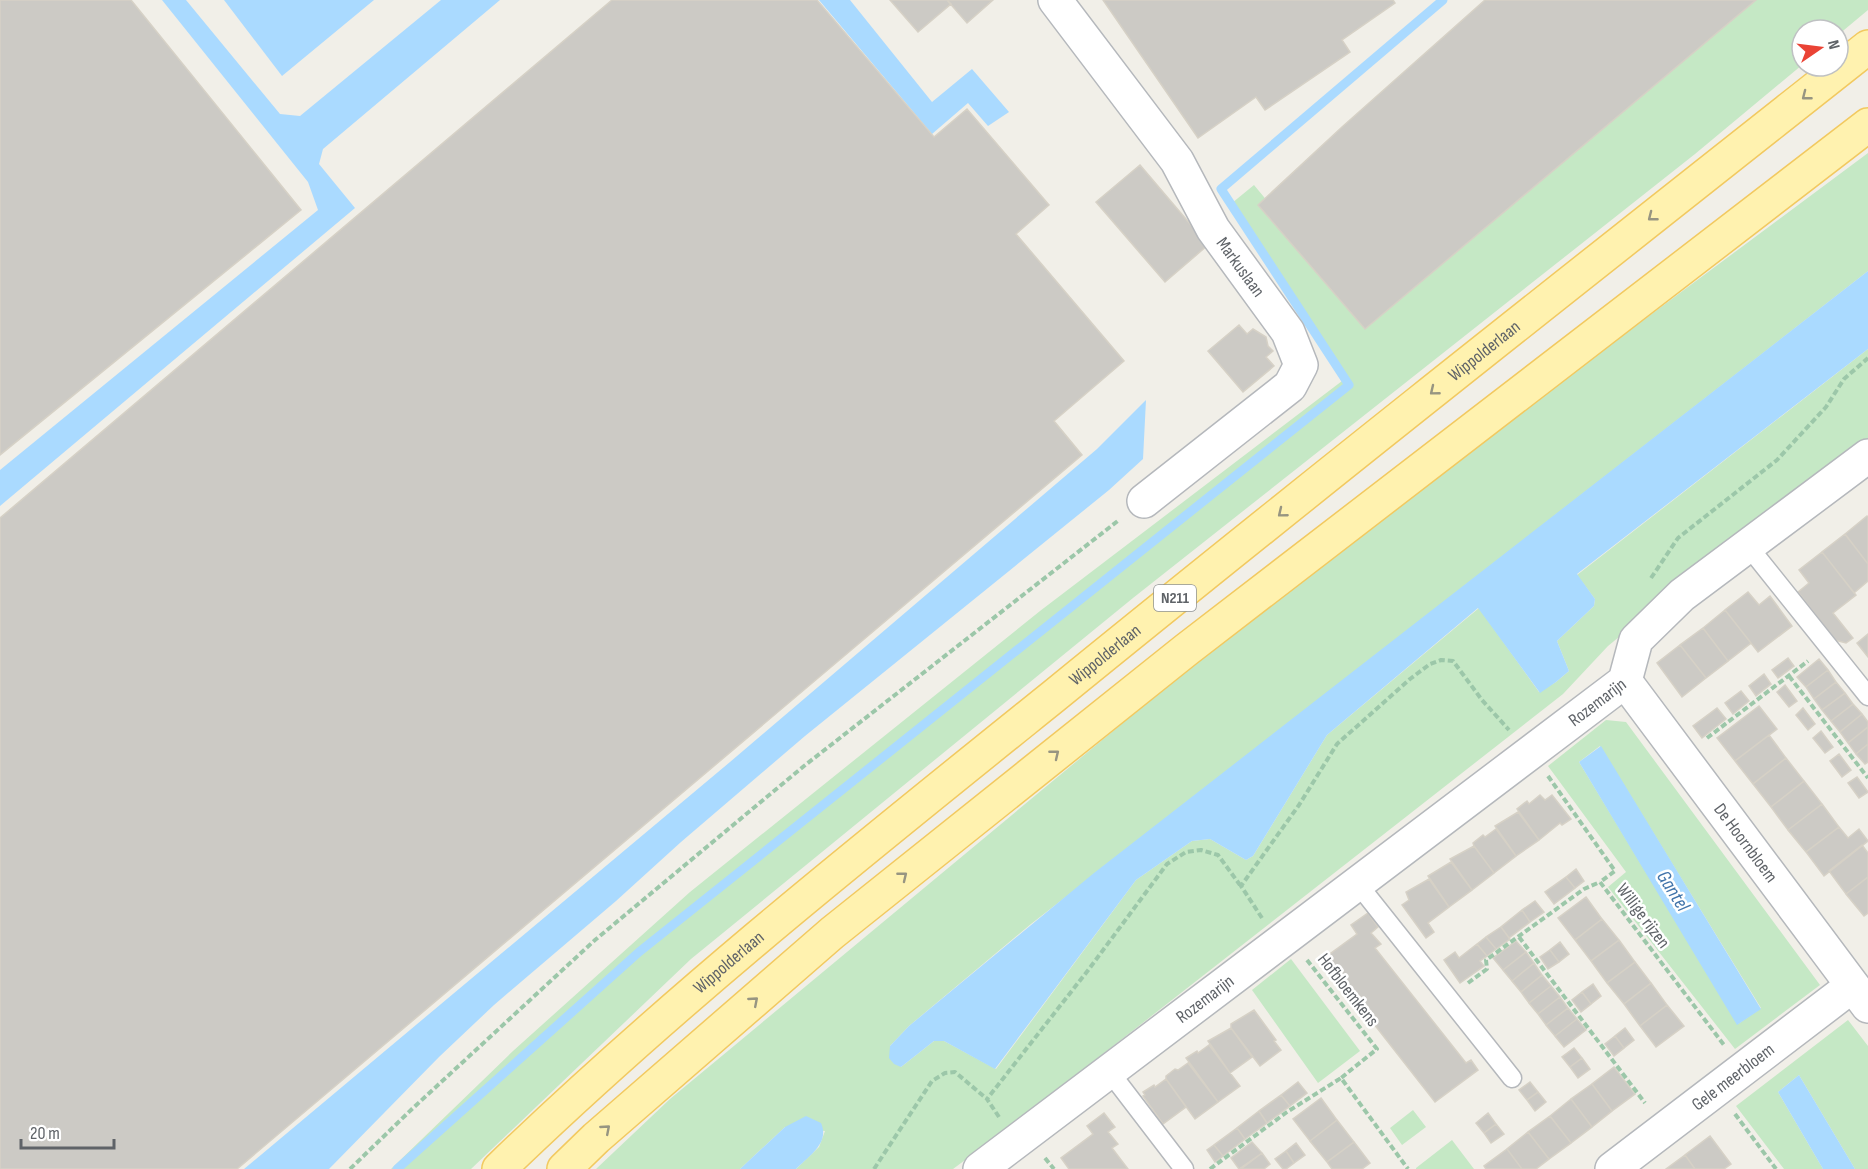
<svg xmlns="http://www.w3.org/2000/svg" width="1868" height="1169" font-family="'Sofia Sans Condensed',sans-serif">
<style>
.green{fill:#c5e8c5;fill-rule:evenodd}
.water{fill:#aadaff}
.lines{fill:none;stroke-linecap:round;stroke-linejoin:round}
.stream{stroke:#aadaff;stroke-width:9}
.building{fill:#cccac5;stroke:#d6d1c6;stroke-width:1.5}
.lane-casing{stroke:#b5b8bc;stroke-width:21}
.street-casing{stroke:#b5b8bc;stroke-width:36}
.primary-casing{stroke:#f2c960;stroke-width:36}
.path{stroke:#9cc7a9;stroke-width:4;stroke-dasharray:6 3;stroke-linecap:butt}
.lane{stroke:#fff;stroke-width:18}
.street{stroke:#fff;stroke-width:33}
.primary{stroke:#fff2af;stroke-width:33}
.oneway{stroke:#979581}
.labels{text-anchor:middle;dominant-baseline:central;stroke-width:5;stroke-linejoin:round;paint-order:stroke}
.shield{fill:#fff;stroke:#8f9295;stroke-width:1.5}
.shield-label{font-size:16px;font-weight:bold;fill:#5f6368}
.street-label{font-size:18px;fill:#5f6368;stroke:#fff}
.water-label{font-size:20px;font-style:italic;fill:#4174aa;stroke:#fff}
</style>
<rect width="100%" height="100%" fill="#f1efe8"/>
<path class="green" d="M1748 0H1868V10L1838 35V30H1802V65L1695 154 1133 598 691 959 471 1169H391L513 1051 690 892 1040 611 1342 381 1232 203 1254 185 1363 316Z
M1868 153V271L1031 924 909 1026 890 1046 901 1067 934 1041H944L996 1069 1136 880 1192 841 1210 839 1246 860 1253 856 1327 735 1479 608 1539 692 1556 682 1569 671 1557 641 1594 606 1595 599 1577 575 1868 349V438L1717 556 1608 646 1563 694 1016 1122 953 1169H796L819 1147 825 1131 785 1127 740 1169H596L670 1099 1154 697 1481 441Z
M1606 720 1626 722 1820 985 1735 1049 1608 887 1626 872 1548 766ZM1600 746 1761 1008 1738 1024 1579 762Z
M1291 959 1360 1051 1318 1083 1252 990Z
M1848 1020 1868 1046V1169H1855L1799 1075 1778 1092 1823 1169H1784L1736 1106Z
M1413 1110 1426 1127 1402 1145 1390 1128Z
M1452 1140 1474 1169H1416V1168Z"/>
<path class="water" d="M162 0H186L280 114 300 116 441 0H500L323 149 319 164 355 208 0 506V470L318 210 308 182Z
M224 0H374L282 76Z
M819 0H850L932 102 972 69 1009 112 988 126 968 103 932 134Z
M1868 271V349L1577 574 1595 599 1594 606 1557 641 1569 671 1556 682 1540 693 1478 608 1327 735 1253 856 1246 860 1210 839 1192 841 1136 880 995 1069 944 1041H934L901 1067 894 1064 889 1058 890 1046 909 1026 1094 873Z
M1146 400 1143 459 1109 490 805 736 681 842 616 901 494 1005 439 1057 329 1169H244L730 762 1097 449Z
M1601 746 1761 1009 1737 1025 1579 762Z
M1799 1075 1855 1169H1823L1778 1092Z
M806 1116 821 1123C830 1143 809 1156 796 1169H740L785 1127Z"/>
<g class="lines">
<path class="stream" d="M397 1169 639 952 1349 385 1221 189 1443 0"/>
</g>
<path class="building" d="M0 0H131L301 210 0 455Z
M612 0H817L934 137 967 109 1049 205 1016 234 1124 361 1054 421 1082 455 237 1169H0V518Z
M890 0H947L951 4 918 32Z
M947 0H993L967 23Z
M1103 0H1393L1395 3 1342 40 1350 52 1265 110 1256 97 1198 138Z
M1485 0H1756L1365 329 1258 205 1342 127Z
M1140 165 1208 245 1165 282 1096 202Z
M1239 325 1247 334 1253 329 1266 337 1268 346 1273 351 1266 357 1274 366 1243 392 1208 351Z
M1867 516 1868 517V564L1845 534Z
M1845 534 1868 564V581L1854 593 1822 552Z
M1822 552 1856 595 1833 613 1853 638 1846 643 1835 640 1798 592 1809 583 1799 570Z
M1748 592 1759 605 1770 596 1792 626 1758 652 1725 610Z
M1725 610 1751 643 1728 661 1703 628Z
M1703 628 1728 661 1706 678 1680 645Z
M1868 634V657L1857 643Z
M1680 645 1706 678 1682 697 1657 663Z
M1788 658 1794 666 1778 678 1772 670Z
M1819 659 1828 670 1806 687 1797 677Z
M1828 670 1836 682 1814 699 1806 687Z
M1764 674 1771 684 1756 696 1749 686Z
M1836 682 1845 693 1822 710 1814 699Z
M1785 685 1797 701 1789 707 1777 692Z
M1741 691 1749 701 1733 714 1725 703Z
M1845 693 1853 704 1831 721 1822 710Z
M1853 704 1862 714 1840 732 1831 721Z
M1759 706 1777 729 1735 761 1717 738Z
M1717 708 1726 719 1702 738 1693 726Z
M1803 708 1815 724 1808 730 1796 715Z
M1862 714 1868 722V727L1848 743 1840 732Z
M1868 727V744L1856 754 1848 743Z
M1821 731 1833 747 1825 753 1813 738Z
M1769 735 1786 758 1753 784 1735 761Z
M1868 744V762L1865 764 1856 754Z
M1839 754 1851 770 1842 777 1830 761Z
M1786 758 1804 781 1771 807 1753 784Z
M1857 777 1868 792 1859 798 1848 783Z
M1804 781 1822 804 1788 830 1771 807Z
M1540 795 1545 800 1552 795 1571 819 1562 825 1560 823 1539 840 1517 809 1527 801 1529 804Z
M1822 804 1839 827 1806 852 1788 830Z
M1518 812 1539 840 1516 856 1495 826Z
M1839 827 1848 838 1859 829 1868 841 1824 876 1806 852Z
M1496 829 1516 856 1494 873 1474 846 1473 843 1483 835 1485 837Z
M1862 845 1868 853V877L1846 894 1829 871Z
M1474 846 1494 873 1472 890 1450 859Z
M1451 862 1472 890 1449 907 1428 876Z
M1576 869 1584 881 1575 888 1566 877Z
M1566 877 1575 888 1554 904 1545 892Z
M1868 877V913L1864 916 1846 894Z
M1429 879 1449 907 1428 923 1434 932 1426 938 1402 905 1409 900 1406 892Z
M1586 897 1602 919 1575 940 1558 918Z
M1535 901 1544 912 1530 922 1522 910Z
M1522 910 1530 922 1509 938 1501 927Z
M1368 913 1378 927 1371 933 1381 944 1375 948 1466 1063 1471 1060 1478 1070 1435 1102 1323 959 1357 934 1351 925Z
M1602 919 1619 940 1591 961 1575 940Z
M1501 927 1510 939 1496 949 1486 937Z
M1486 937 1496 949 1487 956 1477 944Z
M1619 940 1635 962 1607 983 1591 961Z
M1516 941 1526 952 1503 970 1493 958Z
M1560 942 1569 954 1559 962 1550 950Z
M1477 944 1487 956 1480 961 1484 966 1460 983 1444 960 1455 952 1459 958Z
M1550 950 1559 962 1548 969 1540 957Z
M1526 952 1534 963 1512 981 1503 970Z
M1635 962 1651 983 1624 1004 1607 983Z
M1534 963 1542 975 1521 992 1512 981Z
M1542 975 1551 986 1529 1003 1521 992Z
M1651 983 1667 1005 1640 1026 1624 1004Z
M1593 984 1601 996 1591 1004 1582 992Z
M1551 986 1560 997 1538 1014 1529 1003Z
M1582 992 1591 1004 1581 1012 1572 1000Z
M1560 997 1568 1008 1546 1025 1538 1014Z
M1667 1005 1684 1026 1656 1047 1640 1026Z
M1568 1008 1577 1019 1555 1036 1546 1025Z
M1254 1010 1276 1040 1274 1041 1281 1050 1260 1066 1231 1028V1024Z
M1577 1019 1586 1030 1564 1047 1555 1036Z
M1231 1028 1252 1057 1230 1073 1208 1041Z
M1625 1028 1634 1040 1624 1048 1615 1036Z
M1615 1036 1624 1048 1614 1056 1605 1044Z
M1209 1045 1240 1086 1218 1102 1186 1058 1197 1051 1198 1053Z
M1574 1048 1582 1058 1570 1067 1562 1057Z
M1582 1058 1590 1069 1578 1078 1570 1067Z
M1188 1063 1218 1102 1195 1119 1166 1079V1076L1175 1069 1178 1070Z
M1614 1067 1635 1094 1612 1111 1592 1084Z
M1166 1079 1186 1107 1163 1124 1143 1096 1145 1095 1143 1092 1154 1085 1155 1087Z
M1298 1082 1307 1093 1290 1106 1281 1095Z
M1530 1082 1538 1092 1527 1100 1519 1090Z
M1592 1084 1612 1111 1592 1127 1571 1099Z
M1538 1092 1546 1102 1535 1111 1527 1100Z
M1281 1095 1290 1106 1267 1123 1259 1111Z
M1321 1098 1337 1120 1310 1141 1293 1119Z
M1571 1099 1592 1127 1571 1143 1550 1116Z
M1259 1111 1267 1123 1245 1139 1237 1128Z
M1104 1113 1115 1127 1108 1132 1118 1144 1112 1148 1128 1169H1069L1061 1158 1093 1134 1087 1126Z
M1488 1113 1496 1124 1484 1133 1476 1123Z
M1550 1116 1571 1143 1549 1159 1528 1132Z
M1337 1120 1354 1142 1327 1162 1310 1141Z
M1496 1124 1504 1134 1491 1143 1484 1133Z
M1237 1128 1245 1139 1223 1156 1214 1145Z
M1528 1132 1549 1159 1536 1169H1522L1507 1149Z
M1710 1136 1731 1164 1724 1169H1695L1685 1155Z
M1252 1142 1262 1153 1239 1169 1231 1158Z
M1354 1142 1370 1163 1362 1169H1332L1327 1162Z
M1296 1143 1305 1155 1294 1163 1286 1151Z
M1214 1145 1223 1156 1215 1162 1207 1150Z
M1507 1149 1522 1169H1486L1484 1166Z
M1286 1151 1294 1163 1286 1169H1283L1275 1159Z
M1262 1153 1270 1164 1264 1169H1241Z
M1685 1155 1695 1169H1666Z"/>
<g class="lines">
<defs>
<path id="lane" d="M1748 546 1868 696
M1357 883 1512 1078
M1109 1071 1184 1169"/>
<g id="street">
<path id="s1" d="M1055 0 1177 161 1213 229 1288 332 1301 365 1290 386 1144 501"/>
<path id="s2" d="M1625 681 1868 1006"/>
<path id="s3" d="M980 1169 1625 681 1636 640 1682 595 1868 456"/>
<path id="s4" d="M1612 1169 1852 986"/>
</g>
<g id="primary">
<path id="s5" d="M499 1169C674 1000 865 848 1054 696 1323 477 1596 262 1868 47"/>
<path d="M564 1169 596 1138 832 933 1186 650 1868 125"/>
</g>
</defs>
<use href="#lane" class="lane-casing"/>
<use href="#street" class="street-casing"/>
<use href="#primary" class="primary-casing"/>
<path class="path" d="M1651 578 1678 538 1777 460 1826 407 1844 379 1868 358
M1789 676 1868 778
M1707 738 1808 661
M1548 776 1615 871 1600 882 1724 1045
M1262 918 1241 886 1299 805 1337 744 1410 679 1430 664 1441 660 1453 661 1482 700 1509 730
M1519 937 1645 1103
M1307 960 1377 1049 1341 1078 1408 1169
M1468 983 1487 969 1486 960 1584 889 1600 882
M1735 1114 1776 1169
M999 1117 987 1099 1089 969 1167 864 1186 852 1201 850 1218 855 1240 885
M1045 1158 1054 1169
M350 1169 412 1109 595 940 804 766 1119 520
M874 1169 932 1081 945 1073 955 1072 987 1099
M1210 1169 1287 1112 1341 1078"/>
<use href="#lane" class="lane"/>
<use href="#street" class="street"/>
<use href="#primary" class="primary"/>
</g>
<defs><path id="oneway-chevron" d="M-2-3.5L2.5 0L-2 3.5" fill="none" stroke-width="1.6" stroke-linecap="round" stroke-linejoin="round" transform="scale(1.5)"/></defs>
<g class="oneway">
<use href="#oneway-chevron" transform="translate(1806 96) rotate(142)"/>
<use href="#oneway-chevron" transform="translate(1652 217) rotate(142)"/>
<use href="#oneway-chevron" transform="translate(1434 391) rotate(141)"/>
<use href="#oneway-chevron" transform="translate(1282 513) rotate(141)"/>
<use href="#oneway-chevron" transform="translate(1055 754) rotate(-39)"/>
<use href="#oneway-chevron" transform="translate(903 876) rotate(-39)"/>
<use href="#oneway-chevron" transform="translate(754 1001) rotate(-41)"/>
<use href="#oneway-chevron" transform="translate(606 1129) rotate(-41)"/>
</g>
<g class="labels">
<rect class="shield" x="1154" y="585" width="42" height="26" rx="4.5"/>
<g class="shield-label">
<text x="1175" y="598">N211</text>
</g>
<g class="street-label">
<text stroke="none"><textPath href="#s1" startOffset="326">Markuslaan</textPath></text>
<text stroke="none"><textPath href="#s5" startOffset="1281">Wippolderlaan</textPath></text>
<text stroke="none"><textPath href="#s5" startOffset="795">Wippolderlaan</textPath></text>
<text stroke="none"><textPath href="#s3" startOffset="774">Rozemarijn</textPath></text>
<text stroke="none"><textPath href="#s2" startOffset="202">De Hoornbloem</textPath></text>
<text transform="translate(1643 916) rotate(53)">Willige rijzen</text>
<text stroke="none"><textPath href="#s5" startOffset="309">Wippolderlaan</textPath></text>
<text transform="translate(1348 990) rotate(52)">Hofbloemkens</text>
<text stroke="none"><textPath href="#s3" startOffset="282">Rozemarijn</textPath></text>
<text stroke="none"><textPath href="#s4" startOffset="152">Gele meerbloem</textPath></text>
</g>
<g class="water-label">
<text transform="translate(1673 891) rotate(58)">Gantel</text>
</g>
</g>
<g transform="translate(1820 48) rotate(76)"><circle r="28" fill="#ffffff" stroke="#bfc1c3" stroke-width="1.5"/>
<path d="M0-4.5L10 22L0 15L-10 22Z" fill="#ea4335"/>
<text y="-9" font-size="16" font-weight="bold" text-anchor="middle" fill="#5f6368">N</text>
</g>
<path d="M21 1139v9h93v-9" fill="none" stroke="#5f6368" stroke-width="3"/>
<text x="30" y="1139" font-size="18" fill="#5f6368" stroke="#ffffff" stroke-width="4.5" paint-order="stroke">20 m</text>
</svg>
